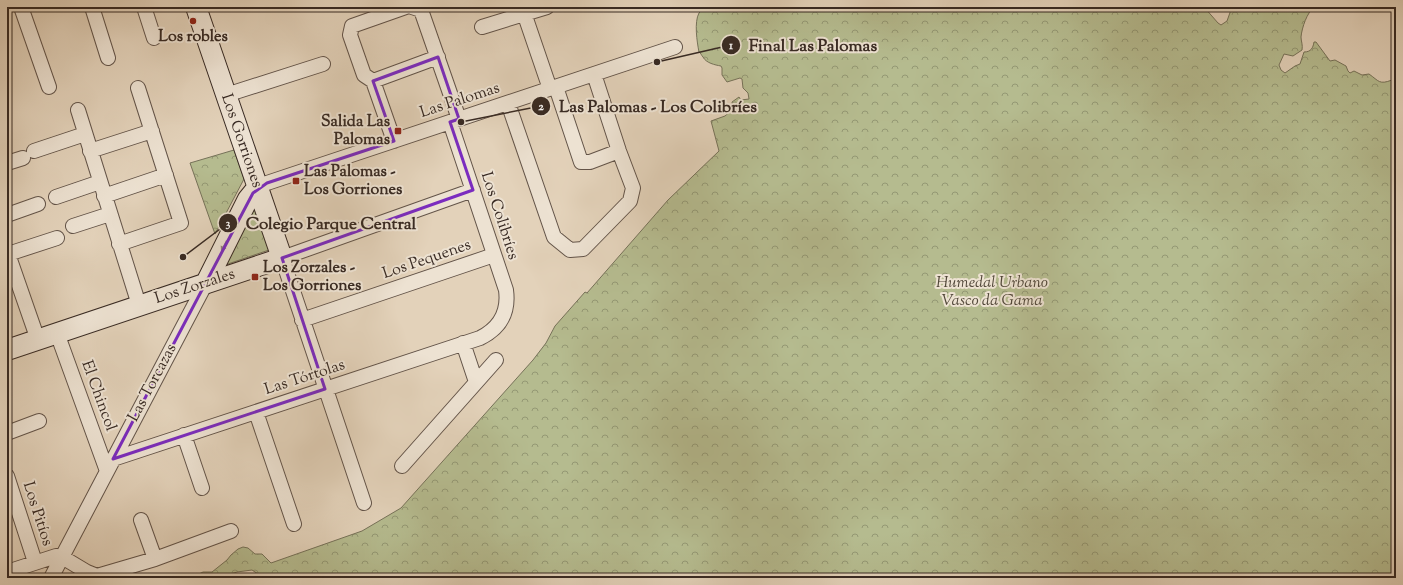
<svg xmlns="http://www.w3.org/2000/svg" width="1403" height="585" font-family="'Sorts Mill Goudy',serif">
<style>
.park{fill:url(#park-crowns);stroke:#767259}
.lines{fill:none;stroke-linecap:round;stroke-linejoin:round}
.street-casing{stroke:#635449;stroke-width:16}
.secondary-casing{stroke:#382a23;stroke-width:22}
.street{stroke:#ede2d2;stroke-width:14}
.secondary{stroke:#ede2d2;stroke-width:20}
.oneway{fill:#92867a}
.marked{fill:none;stroke:#7b2cbf;stroke-width:3;stroke-linejoin:round}
.poi-dot{fill:#8f2418;stroke:#ede2d2;stroke-width:1.5}
.labels{text-anchor:middle;dominant-baseline:central;stroke-width:4;stroke-linejoin:round;paint-order:stroke}
.poi-label{font-size:16px;font-weight:bold;fill:#382a23;stroke:#ede2d2;text-anchor:start}
.street-label{font-size:16px;fill:#382a23;stroke:#ede2d2}
.park-label{font-size:16px;font-style:italic;fill:#514739;stroke:#ede2d2}
.leader{fill:none;stroke:#382a23;stroke-width:1.5}
.callout-dot{fill:#382a23;stroke:#ede2d2;stroke-width:1.5}
.mark-label{font-size:12px;text-anchor:middle;font-weight:bold;fill:#fff}
.callout-label{font-size:17px;text-anchor:middle;font-weight:bold;fill:#382a23;stroke:#ede2d2;stroke-width:4;stroke-linejoin:round;paint-order:stroke}
</style>
<defs>
<pattern id="park-crowns" width="20" height="18" patternUnits="userSpaceOnUse"><rect width="20" height="18" fill="#b5bb8f"/><path d="M2 6a3 3 0 1 1 6 0M12 15a3 3 0 1 1 6 0" fill="none" stroke="#949874"/></pattern>
</defs>
<rect width="100%" height="100%" fill="#e3d2ba"/>
<filter id="stains"><feTurbulence type="fractalNoise" baseFrequency=".005" numOctaves="4"/><feColorMatrix values="0 0 0 0 .2 0 0 0 0 .09 0 0 0 0 .02 0 0 0 .5 -.17"/></filter>
<radialGradient id="worn" r=".72"><stop offset=".6" stop-color="#630" stop-opacity="0"/><stop offset="1" stop-color="#630" stop-opacity=".3"/></radialGradient>
<path class="park" d="M714 7H1204L1218 23 1221 25 1227 21 1232 7H1314C1307 13 1302 27 1301 37 1301 41 1303 45 1302 50L1293 56 1284 54 1279 65 1281 70 1285 73 1295 66 1300 64 1304 52C1311 52 1313 48 1314 42H1316L1330 61 1335 60 1346 66 1348 71 1350 73 1354 71 1362 75 1369 74C1379 81 1379 85 1392 80L1396 84V578H258V574L252 570 237 572 218 578H179L197 575 203 572H212L227 560 231 555 238 549 243 547 248 548 255 554H262L271 563 362 531 401 508 533 360 546 343 555 326 585 292 587 293 668 200 719 151 711 121 725 116 733 109 732 102 739 97 741 100 749 99 748 93 743 88 742 79 740 78 727 82 722 75V68L721 66C715 65 706 63 703 57 701 55 701 53 699 52 697 42 694 22 699 13 702 9 710 8 714 7Z
M234 150 244 179 215 234 190 163Z
M251 200 269 250 216 268Z"/>
<g class="lines">
<defs>
<path id="street" d="M21 7 49 87
M92 7 108 58
M144 7 154 38
M412 7 421 10 459 119
M522 7 550 89
M482 27 547 7
M373 81 364 75 350 35 352 26 406 7
M373 81 438 57
M373 81 394 141
M556 87 581 162H590L619 151
M226 95 323 64
M508 103 554 237 570 250 583 249 630 201 633 188 619 151 594 74
M78 110 139 305
M34 151 85 134
M90 151 152 131
M7 163 23 158
M257 188 267 183 675 47
M104 196 166 175
M56 197 100 182
M7 215 38 204
M73 226 110 214
M119 244 181 223 138 88
M7 251 38 340
M8 254 57 238
M302 320 494 255
M57 333 107 471
M463 343 476 382
M256 412 294 524
M7 433 39 421
M184 435 202 488
M113 459 480 338C500 328 509 312 506 290L450 122
M402 466 496 360
M7 476 35 562
M364 503 282 258 473 190
M141 520 155 559
M7 572 56 556 62 557 87 572 97 576 155 559 231 531
M51 578 206 283"/>
<path id="secondary" d="M206 283 248 199 257 188
M7 350 282 258 196 7"/>
</defs>
<use href="#street" class="street-casing"/>
<use href="#secondary" class="secondary-casing"/>
<use href="#street" class="street"/>
<use href="#secondary" class="secondary"/>
</g>
<defs><path id="oneway-solid" d="M-6-.8H1V-3.2L6.5 0L1 3.2V.8H-6Z"/></defs>
<use class="oneway" href="#oneway-solid" transform="translate(224 246) rotate(117)"/>
<path class="marked" d="M438 57 459 119 450 122 473 190 282 258 325 389 113 459 253 193 267 183 394 141 373 81Z"/>
<g class="poi-dot">
<circle cx="193" cy="21" r="4"/>
<rect x="394" y="127" width="8" height="8" rx="2"/>
<rect x="292" y="177" width="8" height="8" rx="2"/>
<rect x="251" y="273" width="8" height="8" rx="2"/>
</g>
<g class="labels">
<g class="poi-label">
<text x="193" y="37" text-anchor="middle">Los robles</text>
<text x="390" y="122" text-anchor="end">Salida Las<tspan x="390" dy="18">Palomas</tspan></text>
<text x="304" y="172">Las Palomas -<tspan x="304" dy="18">Los Gorriones</tspan></text>
<text x="263" y="268">Los Zorzales -<tspan x="263" dy="18">Los Gorriones</tspan></text>
</g>
<g class="street-label">
<text transform="translate(460 101) rotate(-18)">Las Palomas</text>
<text transform="translate(241 141) rotate(71)">Los Gorriones</text>
<text transform="translate(499 216) rotate(72)">Los Colibríes</text>
<text transform="translate(427 260) rotate(-19)">Los Pequenes</text>
<text transform="translate(195 287) rotate(-18)">Los Zorzales</text>
<text transform="translate(305 378) rotate(-18)">Las Tórtolas</text>
<text transform="translate(153 383) rotate(-62)">Las Torcazas</text>
<text transform="translate(98 396) rotate(70)">El Chincol</text>
<text transform="translate(37 514) rotate(72)">Los Pitíos</text>
</g>
<g class="park-label">
<text x="992" y="283">Humedal Urbano<tspan x="992" dy="18">Vasco da Gama</tspan></text>
</g>
</g>
<path class="leader" d="M657 62L731 45M461 122L541 106M183 257L228 223"/>
<g class="callout-dot">
<circle cx="657" cy="62" r="4"/>
<circle cx="461" cy="122" r="4"/>
<circle cx="183" cy="257" r="4"/>
<circle cx="731" cy="45" r="10"/>
<circle cx="541" cy="106" r="10"/>
<circle cx="228" cy="223" r="10"/>
</g>
<g class="mark-label">
<text x="731" y="49">1</text>
<text x="541" y="110">2</text>
<text x="228" y="227">3</text>
</g>
<g class="callout-label">
<text x="813" y="51">Final Las Palomas</text>
<text x="658" y="112">Las Palomas - Los Colibríes</text>
<text x="331" y="229">Colegio Parque Central</text>
</g>
<rect width="1403" height="585" fill="none" stroke="#e3d2ba" stroke-width="24"/>
<rect x="8" y="8" width="1387" height="569" fill="none" stroke="#382a23" stroke-width="2"/>
<rect x="12" y="12" width="1379" height="561" fill="none" stroke="#382a23"/>
<rect width="100%" height="100%" filter="url(#stains)"/>
<rect width="100%" height="100%" fill="url(#worn)"/>
</svg>
